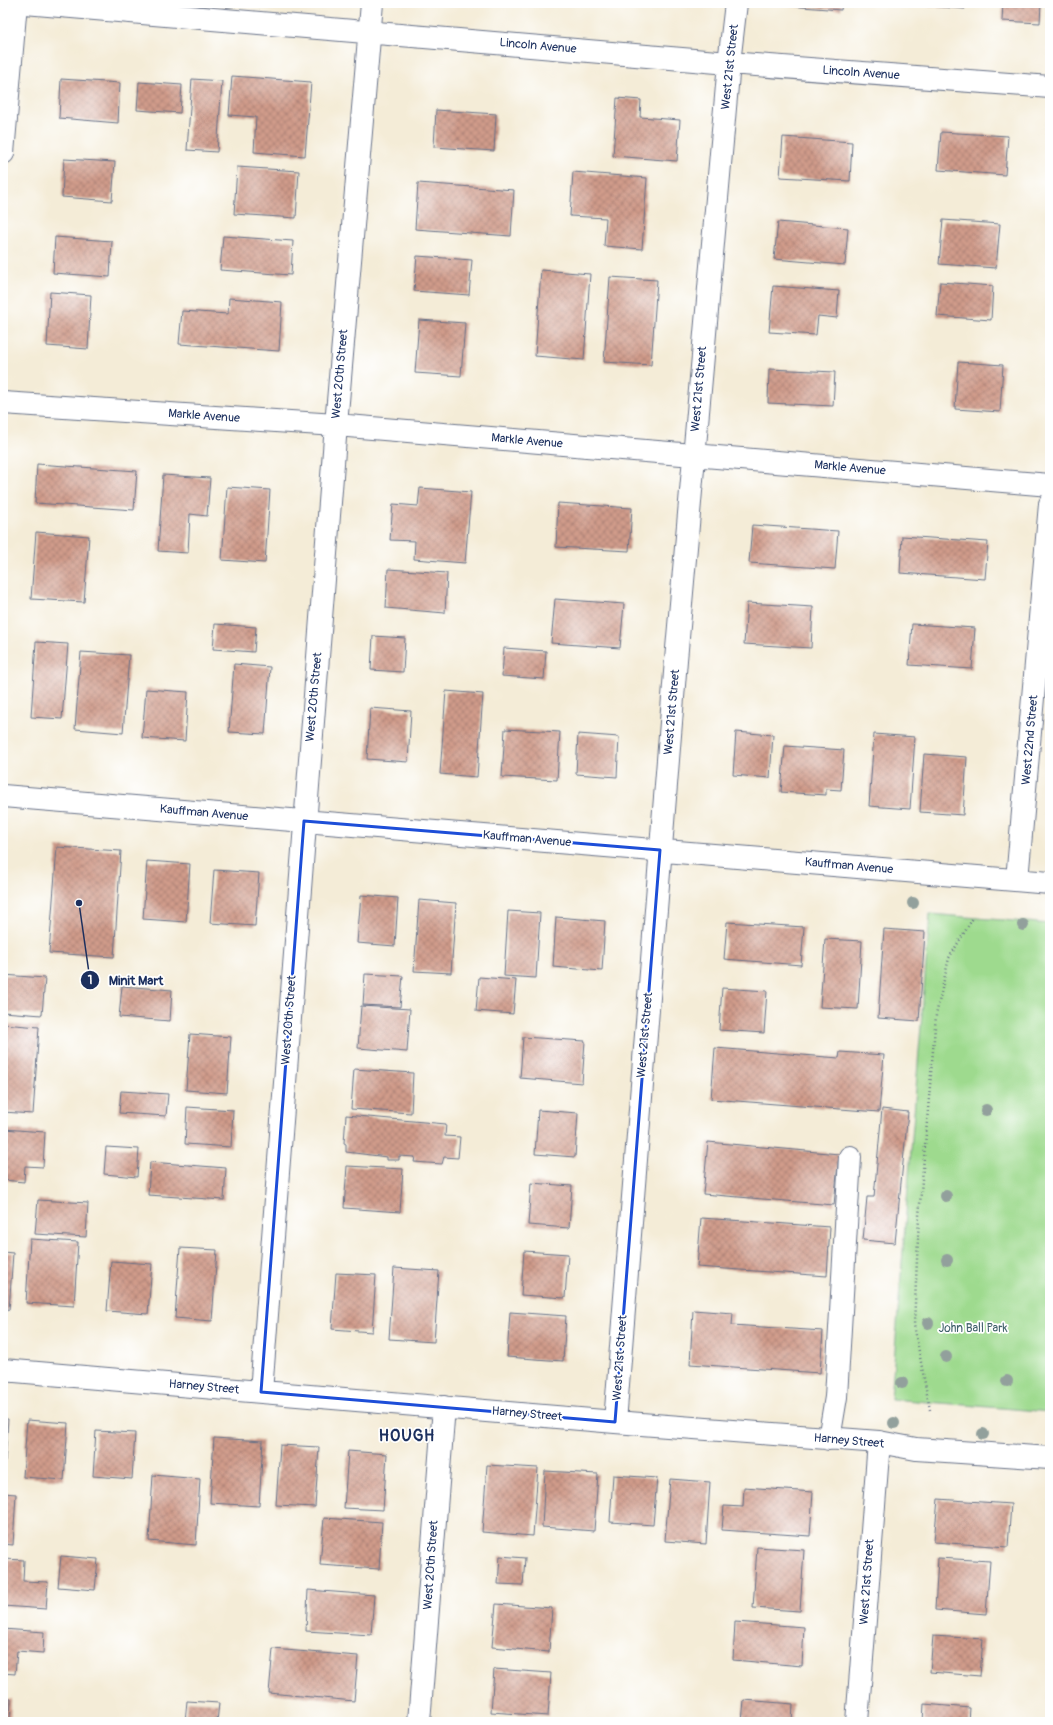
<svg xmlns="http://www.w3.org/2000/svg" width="1053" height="1725" font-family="Pangolin,sans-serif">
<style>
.green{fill:#9eda8e;stroke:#5c8476}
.building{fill:url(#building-cross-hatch)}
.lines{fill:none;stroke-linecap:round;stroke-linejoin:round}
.minor-casing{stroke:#677188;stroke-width:24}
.path{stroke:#677188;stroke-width:2.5;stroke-dasharray:1 3;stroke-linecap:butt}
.minor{stroke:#fff;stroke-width:22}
.tree{fill:#92a09c}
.marked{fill:none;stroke:#1d4ed8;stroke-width:3;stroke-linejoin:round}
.labels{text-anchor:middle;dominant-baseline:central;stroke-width:3.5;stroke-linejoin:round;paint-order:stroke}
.street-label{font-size:12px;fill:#1b2f5e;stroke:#fff}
.park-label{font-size:12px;fill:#42626c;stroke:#fff}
.district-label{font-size:16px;font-weight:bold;letter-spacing:1px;fill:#1b2f5e;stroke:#fff}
.leader{fill:none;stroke:#1b2f5e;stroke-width:1.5}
.callout-dot{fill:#1b2f5e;stroke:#fff;stroke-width:1.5}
.mark-label{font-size:12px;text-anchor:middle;font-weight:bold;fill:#fff}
.callout-label{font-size:13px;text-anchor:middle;font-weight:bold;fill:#1b2f5e;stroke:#fff;stroke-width:3.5;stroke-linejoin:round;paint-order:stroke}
</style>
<defs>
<pattern id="building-cross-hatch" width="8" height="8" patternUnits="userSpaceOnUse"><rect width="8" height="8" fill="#d09b8a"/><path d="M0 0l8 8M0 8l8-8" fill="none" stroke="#a87f74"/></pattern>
</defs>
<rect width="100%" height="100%" fill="#fff"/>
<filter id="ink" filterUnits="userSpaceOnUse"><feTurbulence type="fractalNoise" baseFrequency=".025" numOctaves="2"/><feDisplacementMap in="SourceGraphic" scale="8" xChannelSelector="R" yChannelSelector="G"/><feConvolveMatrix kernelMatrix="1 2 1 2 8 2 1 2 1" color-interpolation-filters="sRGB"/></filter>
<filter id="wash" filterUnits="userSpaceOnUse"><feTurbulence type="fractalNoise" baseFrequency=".012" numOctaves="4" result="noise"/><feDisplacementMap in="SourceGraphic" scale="16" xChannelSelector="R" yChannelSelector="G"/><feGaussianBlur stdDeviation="0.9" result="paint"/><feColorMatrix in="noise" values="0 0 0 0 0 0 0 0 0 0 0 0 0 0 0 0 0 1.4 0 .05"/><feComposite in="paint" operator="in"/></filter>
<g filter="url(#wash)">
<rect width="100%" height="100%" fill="#f4ecd7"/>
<path class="green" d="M930 914 1050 924V1412L891 1399Z"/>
<g id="blocks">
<path class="building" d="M789 3H842L841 10 789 6Z
M929 3H965V9L929 6Z
M1003 3H1041L1040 23 1002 21Z
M232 76 311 82 305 156 254 152 256 117 229 115Z
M61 79 120 83 118 123 59 118Z
M192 79 222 81 217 152 187 150Z
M139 82 182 85 180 113 137 110Z
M617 98 641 100 640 117 680 120 677 161 613 156Z
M436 110 496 114 494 151 434 147Z
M941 132 1008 136 1005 175 938 170Z
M783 137 852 142 850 181 780 177Z
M64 159 115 162 112 201 62 197Z
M237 167 299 171 296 218 234 214Z
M573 172 647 178 642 249 604 246 606 218 570 216Z
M418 183 514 190 511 236 415 229Z
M943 220 1000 224 996 268 939 264Z
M778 222 848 228 845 265 774 259Z
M223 236 293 241 291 275 220 270Z
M55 237 112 241 110 277 53 273Z
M417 256 472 260 469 295 414 291Z
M541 270 590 274 584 360 535 356Z
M610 277 657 280 651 365 604 362Z
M940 282 993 286 991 320 937 316Z
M773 286 839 291 837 318 818 316 816 335 769 332Z
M50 292 91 295 88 349 47 346Z
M229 298 282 302 279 351 179 344 182 311 228 314Z
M419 320 465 323 461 376 415 373Z
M958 362 1003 365 1000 412 955 409Z
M769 369 835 372 833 406 768 403Z
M37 464 137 471 134 510 35 503Z
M163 475 210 478 207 516 190 514 188 553 158 551Z
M227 487 270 490 265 563 222 560Z
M420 488 471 492 465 563 414 559 415 541 390 540 393 504 418 506Z
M558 503 632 508 629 551 556 547Z
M752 525 838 531 835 569 749 563Z
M36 532 89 536 84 602 31 599Z
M902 536 988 542 985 579 900 573Z
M388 569 447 573 445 613 386 608Z
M555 599 624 604 620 648 551 643Z
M747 603 813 607 811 648 744 644Z
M215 624 256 627 254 652 213 649Z
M912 624 975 628 972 669 909 665Z
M373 636 405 638 403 672 371 670Z
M36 642 68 644 62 719 31 717Z
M504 648 546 651 544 679 502 676Z
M81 652 129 655 123 733 75 729Z
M234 664 270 667 265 734 229 732Z
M146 689 188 692 185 741 142 738Z
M446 691 483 694 477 777 440 774Z
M370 708 411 711 408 762 367 759Z
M505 729 560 732 557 780 502 777Z
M736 732 773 735 770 778 733 775Z
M578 734 619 737 617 777 576 774Z
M874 734 915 737 910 809 869 806Z
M785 746 844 750 841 790 826 789V795L781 792Z
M924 754 967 757 963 815 920 812Z
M57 847 121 851 114 957 49 953Z
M147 861 190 864 186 922 143 919Z
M214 870 259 873 255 926 210 923Z
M361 895 398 898 395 946 357 943Z
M419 900 456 903 451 973 414 971Z
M508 911 540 913 536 978 504 976Z
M556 917 605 921 602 971 553 967Z
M727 922 804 927 801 965 724 959Z
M884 929 925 932 919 1021 878 1018Z
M825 939 862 941 858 1009 820 1007Z
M365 974 403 976 400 1007 363 1005Z
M3 975 45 978 42 1015 3 1012Z
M479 977 516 980 513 1014 476 1011Z
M122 986 172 990 170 1021 119 1017Z
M722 988 767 991 764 1033 719 1030Z
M361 1006 410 1009 407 1052 358 1048Z
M3 1024 39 1027 33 1114 3 1112Z
M190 1034 231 1037 227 1093 186 1090Z
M523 1037 585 1041 582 1083 520 1078Z
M715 1048 839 1058 840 1052 884 1055 879 1112 711 1099Z
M354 1069 413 1073 411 1113 351 1109Z
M121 1091 168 1094 166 1116 119 1113Z
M187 1107 233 1110 231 1147 185 1144Z
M882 1109 908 1112 895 1243 863 1240 867 1197H874Z
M538 1110 578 1113 575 1157 535 1154Z
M346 1115 446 1124 445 1136 460 1137 458 1158 444 1157 442 1164 414 1162 415 1157 399 1156V1160H387V1157L346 1152V1144L344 1143Z
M3 1129 45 1132 43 1167 25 1166 24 1182 3 1180Z
M708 1142 839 1154 834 1205 703 1194Z
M106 1147 139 1149 137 1177 104 1174Z
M150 1162 226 1168 224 1200 148 1195Z
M347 1166 403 1169 400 1212 344 1208Z
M531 1183 572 1186 569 1228 528 1225Z
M38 1200 88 1203 86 1237 35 1234Z
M701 1218 830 1227 827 1276 697 1267Z
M30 1239 78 1242 74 1306 26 1303Z
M180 1248 217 1250 212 1321 175 1318Z
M524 1251 568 1254 565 1298 521 1295Z
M3 1252 13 1253 9 1310 3 1309Z
M111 1261 152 1264 148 1314 107 1311Z
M394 1268 439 1271 434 1342 389 1339Z
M336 1273 376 1275 372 1332 332 1329Z
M693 1310 733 1313 732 1325 823 1331 820 1373 690 1364Z
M510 1312 566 1316 563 1361 507 1357Z
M3 1419H8L4 1479H3Z
M27 1420 68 1423 64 1480 23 1477Z
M96 1431 135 1433 132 1479 93 1476Z
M214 1438 263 1441 259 1506 210 1503Z
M280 1445 319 1447 315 1507 276 1505Z
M348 1451 387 1454 383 1510 344 1508Z
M487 1465 538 1468 533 1536 482 1532Z
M545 1471 598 1474 594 1531 542 1527Z
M153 1475 200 1479 196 1545 149 1541Z
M613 1475 657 1478 653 1525 610 1522Z
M670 1479 710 1482 706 1544 665 1541Z
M744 1487 813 1492 810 1536 722 1530 724 1506 743 1507Z
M3 1493 16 1494 13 1545 3 1544Z
M938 1499 1011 1504 1008 1547 934 1542Z
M324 1518 382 1522 379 1569 320 1565Z
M757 1547 804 1550 800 1611 753 1608Z
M61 1556 98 1559 95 1590 58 1587Z
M500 1556 525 1558 523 1585 498 1584Z
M938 1558 990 1561 986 1614 935 1610Z
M3 1559 24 1560 23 1581 48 1582 46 1609 3 1606Z
M308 1590 374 1595 371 1635 306 1631Z
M496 1604 552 1608 549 1652 492 1647Z
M735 1622 804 1627 802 1666 733 1660Z
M3 1629 44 1632 43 1653 17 1651 15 1674 3 1673Z
M933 1636 983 1639 980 1676 930 1672Z
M273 1649 358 1656 354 1701 269 1693Z
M494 1669 551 1673 548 1716 491 1712Z
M3 1699H11L10 1722H3Z
M744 1700 793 1704 792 1722H742Z
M187 1701 219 1703 217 1722H185Z
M924 1704 970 1708 969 1722H923Z"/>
</g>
</g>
<g filter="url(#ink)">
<use href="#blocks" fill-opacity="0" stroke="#677188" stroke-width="1"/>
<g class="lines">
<defs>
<path id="minor" d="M25 3 729 63 1050 87
M3 153 16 3
M3 403 336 425 1050 485
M3 796 1050 883
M1017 880 1050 504
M3 1370 615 1422 879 1442 916 1449 1050 1458
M261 1392 336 425 372 3
M615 1422 676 660 729 63 736 3
M829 1439 836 1397 850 1157
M419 1722 444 1407
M857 1722 879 1442"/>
</defs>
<use href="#minor" class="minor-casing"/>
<path class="path" d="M930 1410 914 1325 919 1216 936 1015 949 958 973 918"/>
<use href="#minor" class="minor"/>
</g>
<g class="tree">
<circle cx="913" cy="903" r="6"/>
<circle cx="1023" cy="925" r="6"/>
<circle cx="986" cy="1110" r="6"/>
<circle cx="946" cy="1196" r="6"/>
<circle cx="947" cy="1260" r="6"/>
<circle cx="928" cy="1323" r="6"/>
<circle cx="946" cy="1357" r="6"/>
<circle cx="1007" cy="1381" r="6"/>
<circle cx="902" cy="1383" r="6"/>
<circle cx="894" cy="1423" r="6"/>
<circle cx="983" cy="1434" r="6"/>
</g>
</g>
<path class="marked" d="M304 821 660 850 615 1422 261 1392Z"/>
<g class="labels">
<g class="street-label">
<text transform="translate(538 46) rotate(5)">Lincoln Avenue</text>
<text transform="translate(730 67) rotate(-84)">West 21st Street</text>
<text transform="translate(861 73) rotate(4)">Lincoln Avenue</text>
<text transform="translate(340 374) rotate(-85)">West 20th Street</text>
<text transform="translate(699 389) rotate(-85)">West 21st Street</text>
<text transform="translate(204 416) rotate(4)">Markle Avenue</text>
<text transform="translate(527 441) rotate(5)">Markle Avenue</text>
<text transform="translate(850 468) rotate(5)">Markle Avenue</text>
<text transform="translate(314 697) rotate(-85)">West 20th Street</text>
<text transform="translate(672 712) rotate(-85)">West 21st Street</text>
<text transform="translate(1030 740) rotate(-85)">West 22nd Street</text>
<text transform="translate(204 813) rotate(5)">Kauffman Avenue</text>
<text transform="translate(527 839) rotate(5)">Kauffman Avenue</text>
<text transform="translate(849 866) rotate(5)">Kauffman Avenue</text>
<text transform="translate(289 1020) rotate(-86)">West 20th Street</text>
<text transform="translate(645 1035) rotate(-85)">West 21st Street</text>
<text transform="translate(620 1358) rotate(-86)">West 21st Street</text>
<text transform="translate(204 1387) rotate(5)">Harney Street</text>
<text transform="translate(527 1414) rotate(5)">Harney Street</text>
<text transform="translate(849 1441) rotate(5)">Harney Street</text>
<text transform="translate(431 1565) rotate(-86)">West 20th Street</text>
<text transform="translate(867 1582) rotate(-86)">West 21st Street</text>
</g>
<g class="park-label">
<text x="973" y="1328">John Ball Park</text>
</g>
<g class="district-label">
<text x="407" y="1436">HOUGH</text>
</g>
</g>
<path class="leader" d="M79 903L90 980"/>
<g class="callout-dot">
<circle cx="79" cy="903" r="4"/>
<circle cx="90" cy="980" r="10"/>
</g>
<g class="mark-label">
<text x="90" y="984">1</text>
</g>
<g class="callout-label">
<text x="136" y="985">Minit Mart</text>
</g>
<rect width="1053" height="1725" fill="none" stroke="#fff" stroke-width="16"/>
</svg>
